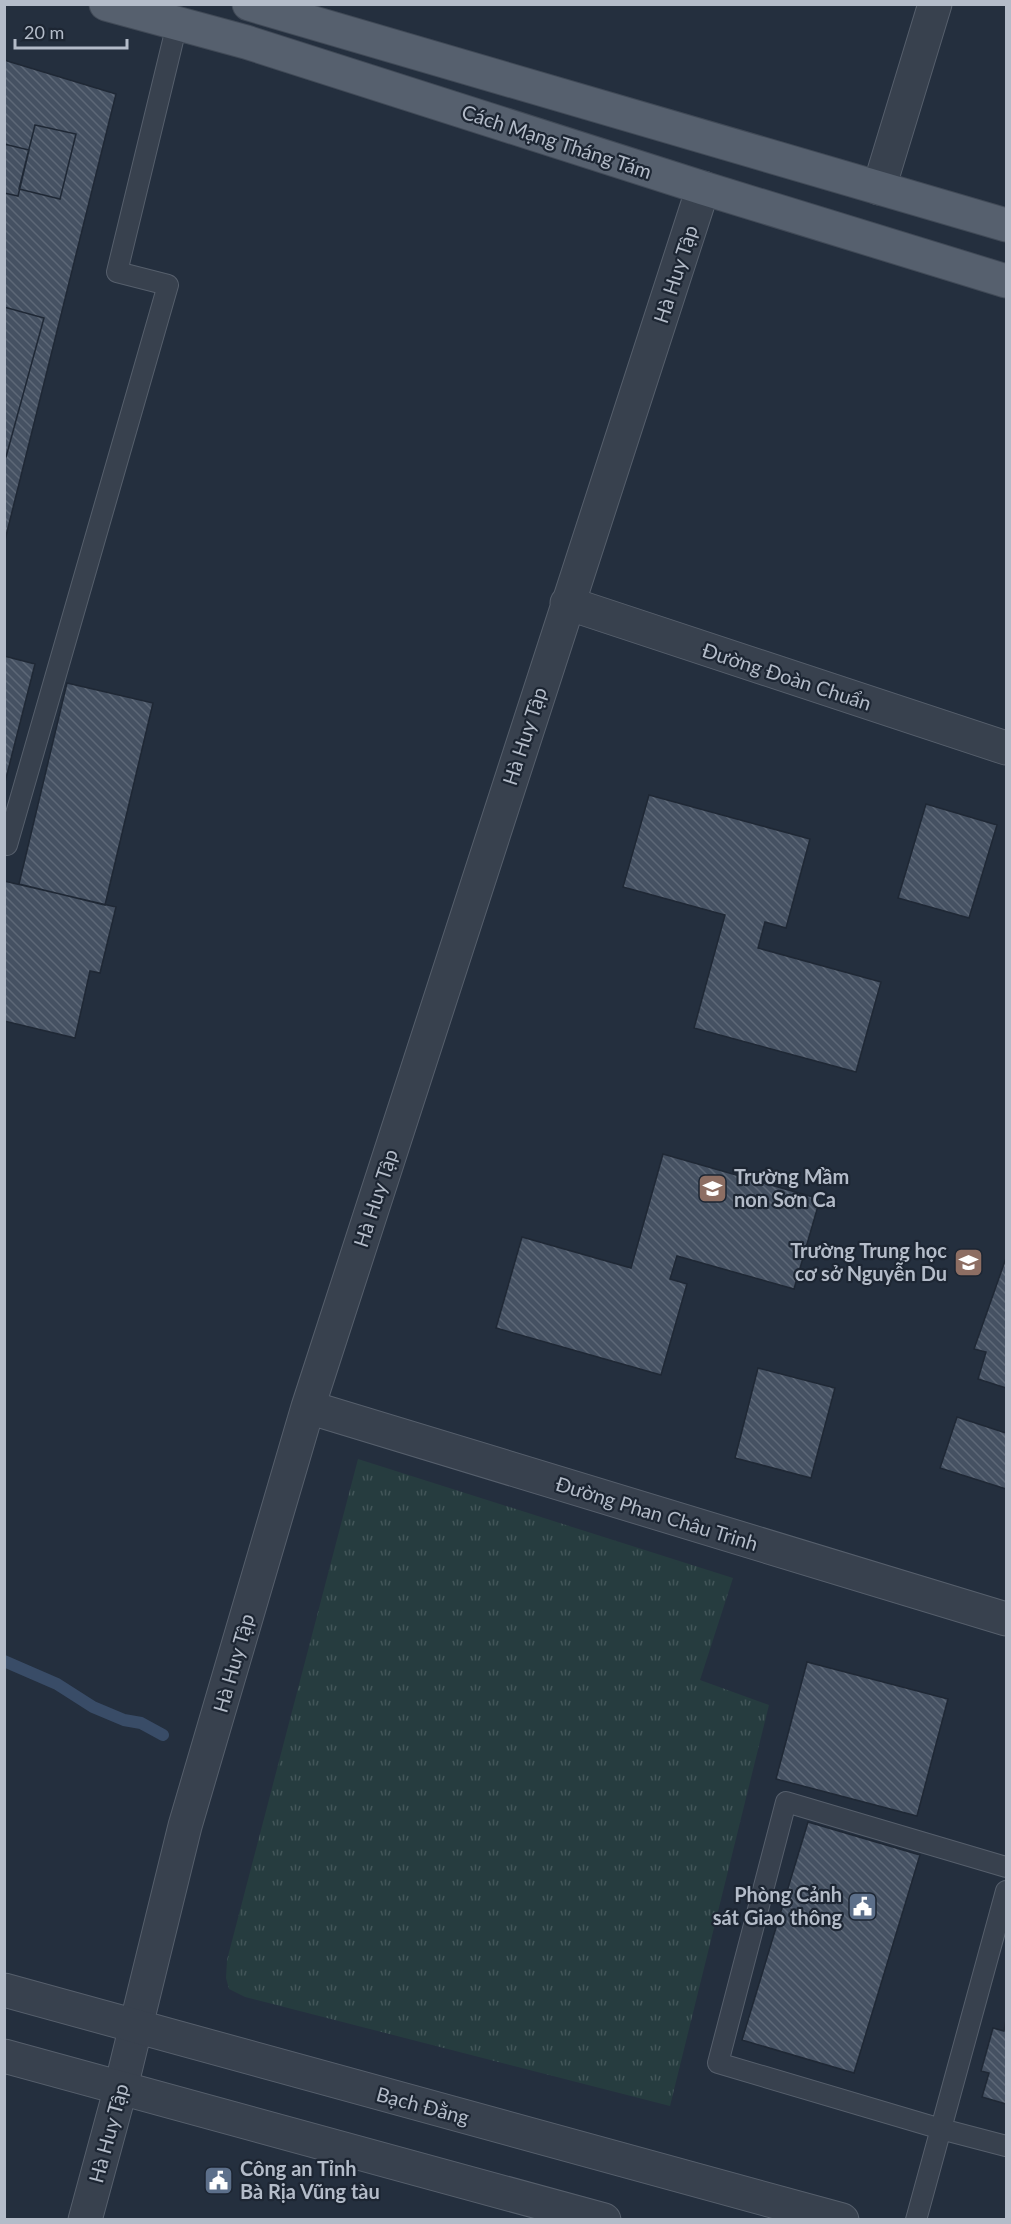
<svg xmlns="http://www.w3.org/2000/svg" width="1011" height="2224" font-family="Lato,sans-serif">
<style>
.grass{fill:url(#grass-tufts)}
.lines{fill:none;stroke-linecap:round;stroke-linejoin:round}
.stream{stroke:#394c67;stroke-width:12}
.building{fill:url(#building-back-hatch);stroke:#1f2835;stroke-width:1.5}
.service-casing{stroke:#565f6c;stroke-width:22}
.minor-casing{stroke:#565f6c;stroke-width:35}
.tertiary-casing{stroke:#565f6c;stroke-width:35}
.primary-casing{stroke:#414a57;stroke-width:35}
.service{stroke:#38414e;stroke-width:20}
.minor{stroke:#38414e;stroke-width:33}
.tertiary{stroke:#38414e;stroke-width:33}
.primary{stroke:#56606e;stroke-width:33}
.labels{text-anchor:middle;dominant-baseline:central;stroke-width:4.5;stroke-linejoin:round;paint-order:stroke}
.street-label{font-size:20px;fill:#b4bcc9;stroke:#1d2633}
.poi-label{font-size:20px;font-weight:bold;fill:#b4bcc9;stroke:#1d2633;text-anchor:start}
</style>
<defs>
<pattern id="grass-tufts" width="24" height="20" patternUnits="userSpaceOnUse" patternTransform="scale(1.5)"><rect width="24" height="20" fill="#263c3f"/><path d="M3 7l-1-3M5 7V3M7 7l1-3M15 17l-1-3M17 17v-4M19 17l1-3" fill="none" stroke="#435659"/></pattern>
<pattern id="building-back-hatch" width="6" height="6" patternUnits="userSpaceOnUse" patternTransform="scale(1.5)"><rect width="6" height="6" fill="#455162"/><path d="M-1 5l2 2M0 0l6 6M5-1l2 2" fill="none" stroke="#5d6877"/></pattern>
</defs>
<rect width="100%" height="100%" fill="#242f3e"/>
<path class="grass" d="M358 1459 733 1578 700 1680 769 1705 670 2106 245 1997 229 1989 226 1978 227 1960Z"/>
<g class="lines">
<path class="stream" d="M4 1661 57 1684 93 1707 124 1720 141 1723 163 1735"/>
</g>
<path class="building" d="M4 60 116 94 4 544Z
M35 125 76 134 60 199 19 189Z
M4 144 29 150 18 196 4 193Z
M4 307 44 318 6 457H4Z
M4 656 35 664 4 786Z
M67 683 153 703 105 905 19 884Z
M649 795 810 839 786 928 765 922 758 948 881 982 856 1072 694 1028 725 915 623 887Z
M926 804 997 825 969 918 898 898Z
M4 881 116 907 100 973 90 971 75 1038 4 1021Z
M663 1154 820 1199 794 1289 677 1256 670 1279 687 1284 661 1375 496 1328 522 1237 631 1268Z
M1006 1258V1388L978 1379 986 1352 974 1349Z
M758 1368 835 1388 811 1478 735 1458Z
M957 1417 1006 1433V1489L940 1468Z
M807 1662 948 1699 917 1816 776 1779Z
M808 1822 920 1855 854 2073 742 2040Z
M1006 2021V2104L982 2097 989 2073 981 2071 993 2028 1004 2031Z"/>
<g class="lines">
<defs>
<path id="service" d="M7 845 168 285 117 272 177 24
M1006 1867 786 1802 718 2063 941 2129 1006 2146
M916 2220 1006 1891"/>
<path id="minor" d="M879 188 935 4
M567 603 1006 748
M308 1407 1006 1619
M85 2220 121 2087 185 1826 308 1407 703 188"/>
<path id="tertiary" d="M4 1990 842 2220
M4 2056 604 2220"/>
<path id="primary" d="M106 4 246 42 703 188 1006 281
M249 4 1006 225"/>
</defs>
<use href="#service" class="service-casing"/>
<use href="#minor" class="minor-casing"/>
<use href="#tertiary" class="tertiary-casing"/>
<use href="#primary" class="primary-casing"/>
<use href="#service" class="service"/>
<use href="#minor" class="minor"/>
<use href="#tertiary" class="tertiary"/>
<use href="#primary" class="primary"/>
</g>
<defs>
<symbol id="school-square" viewBox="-11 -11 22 22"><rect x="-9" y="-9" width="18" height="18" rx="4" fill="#8d6e63" stroke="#1d2633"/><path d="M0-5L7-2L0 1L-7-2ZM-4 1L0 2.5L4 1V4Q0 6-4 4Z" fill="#fff"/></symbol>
<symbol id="civic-square" viewBox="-11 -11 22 22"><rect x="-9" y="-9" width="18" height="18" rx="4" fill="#5c6f8a" stroke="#1d2633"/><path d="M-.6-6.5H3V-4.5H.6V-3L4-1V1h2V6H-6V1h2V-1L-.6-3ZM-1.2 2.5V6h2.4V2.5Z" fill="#fff"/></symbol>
</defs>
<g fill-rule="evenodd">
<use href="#school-square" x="696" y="1172" width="33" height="33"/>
<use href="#school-square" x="952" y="1246" width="33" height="33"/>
<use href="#civic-square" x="846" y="1890" width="33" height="33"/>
<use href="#civic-square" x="202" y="2164" width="33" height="33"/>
</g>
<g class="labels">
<g class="street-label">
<text transform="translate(557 141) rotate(18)">Cách Mạng Tháng Tám</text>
<text transform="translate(675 274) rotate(-72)">Hà Huy Tập</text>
<text transform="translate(787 676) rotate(18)">Đường Đoàn Chuẩn</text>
<text transform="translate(524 736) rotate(-72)">Hà Huy Tập</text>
<text transform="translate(375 1198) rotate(-72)">Hà Huy Tập</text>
<text transform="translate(657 1513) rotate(17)">Đường Phan Châu Trinh</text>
<text transform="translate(233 1663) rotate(-74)">Hà Huy Tập</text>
<text transform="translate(423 2105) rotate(15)">Bạch Đằng</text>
<text transform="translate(108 2133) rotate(-75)">Hà Huy Tập</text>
</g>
<g class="poi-label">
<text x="734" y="1176">Trường Mầm<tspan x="734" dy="23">non Sơn Ca</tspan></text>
<text x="947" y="1250" text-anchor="end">Trường Trung học<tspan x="947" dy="23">cơ sở Nguyễn Du</tspan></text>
<text x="842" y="1894" text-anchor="end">Phòng Cảnh<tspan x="842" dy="23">sát Giao thông</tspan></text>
<text x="240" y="2168">Công an Tỉnh<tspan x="240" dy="23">Bà Rịa Vũng tàu</tspan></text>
</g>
</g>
<rect width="1011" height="2224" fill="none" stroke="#b4bcc9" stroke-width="12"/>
<path d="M15 39v9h112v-9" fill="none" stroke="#b4bcc9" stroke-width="3"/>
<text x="24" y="39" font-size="18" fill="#b4bcc9" stroke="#1d2633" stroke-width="4.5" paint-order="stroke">20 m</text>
</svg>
